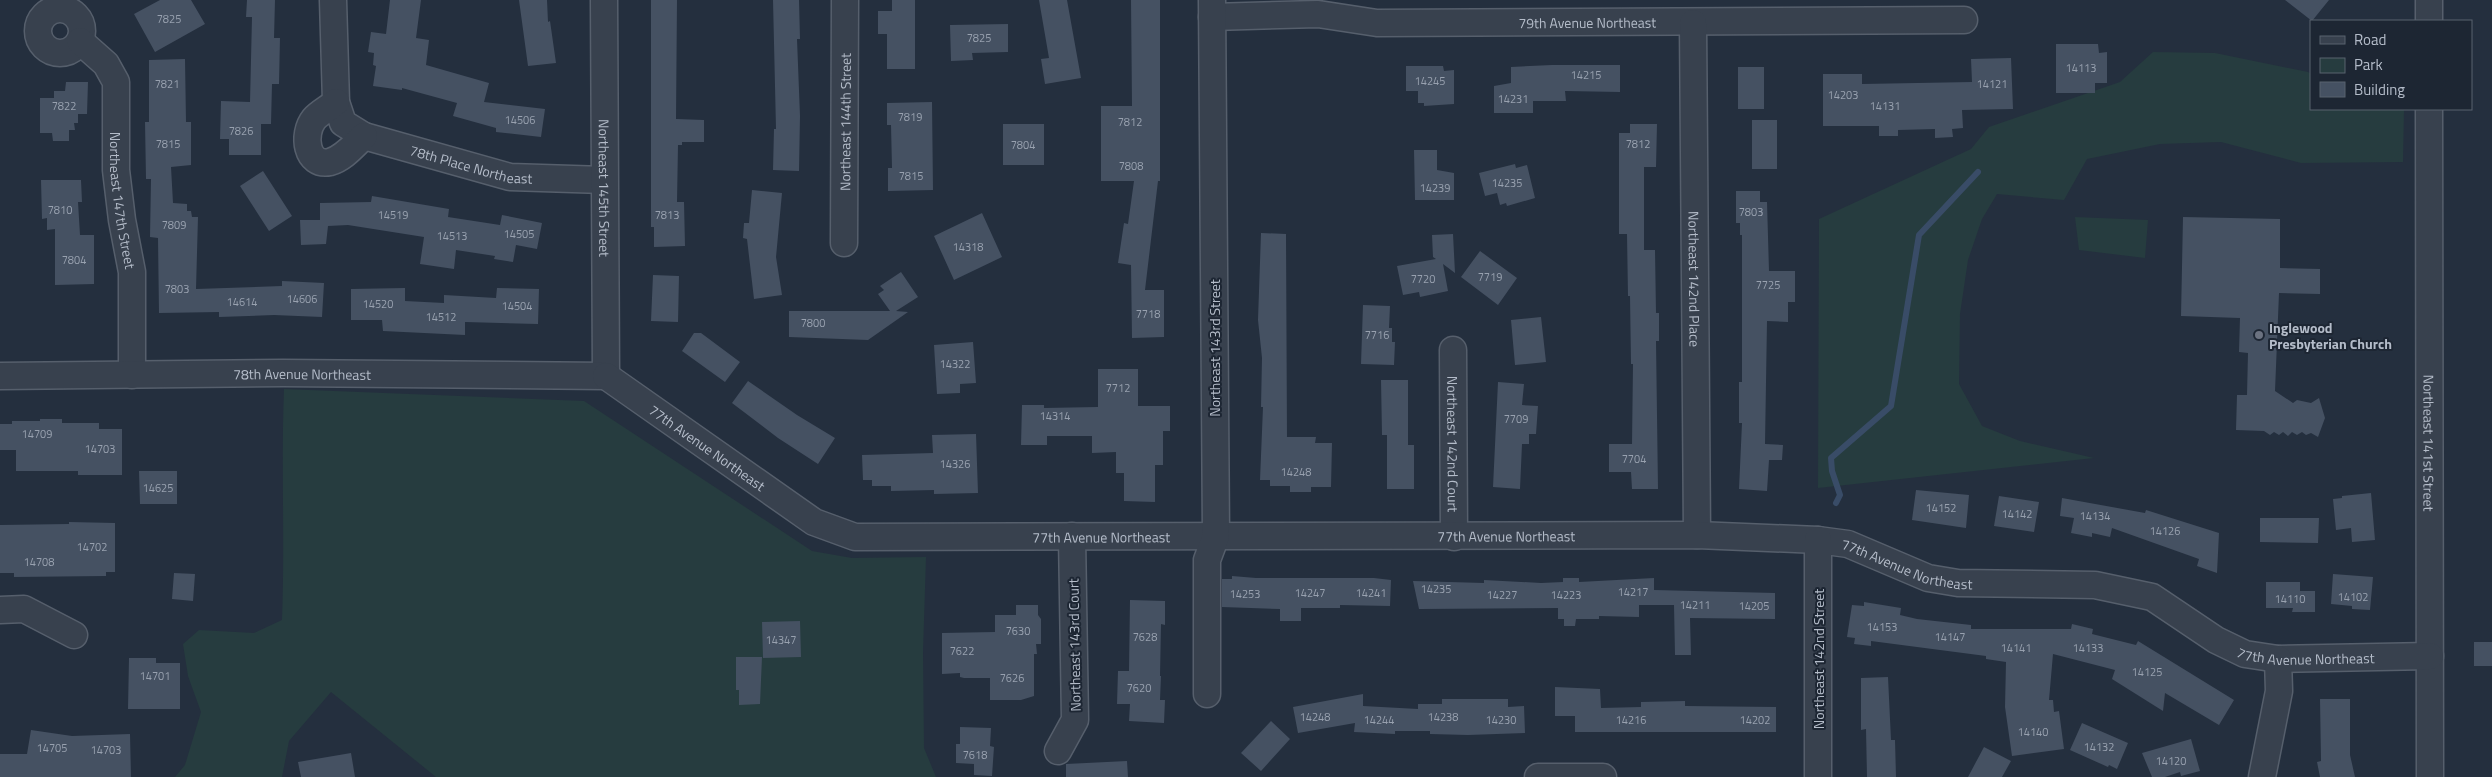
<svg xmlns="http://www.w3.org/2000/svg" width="2492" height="777" font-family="'Titillium Web',sans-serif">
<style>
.green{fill:#263c3f}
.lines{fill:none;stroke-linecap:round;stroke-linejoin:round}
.stream{stroke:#394c67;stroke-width:6}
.building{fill:#455162}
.minor-casing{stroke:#565f6c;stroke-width:29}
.minor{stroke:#38414e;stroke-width:26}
.worship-dot{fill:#6b7280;stroke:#1d2633;stroke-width:2}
.labels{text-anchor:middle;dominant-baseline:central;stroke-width:4;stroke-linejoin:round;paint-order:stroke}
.number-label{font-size:11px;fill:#98a1af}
.street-label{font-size:14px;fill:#b4bcc9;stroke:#1d2633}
.poi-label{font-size:14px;font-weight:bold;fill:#b4bcc9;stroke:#1d2633;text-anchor:start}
</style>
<rect width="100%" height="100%" fill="#242f3e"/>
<path class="green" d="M2153 52 2215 53 2308 72 2311 74V109H2404L2403 162 2301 163 2221 142 2160 144 2087 159 2064 200 1997 194 1982 219 1968 260 1960 314 1959 384 1982 426 2020 441 2094 458 1818 488 1819 219 1971 149 1989 127 2120 82Z
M2075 217 2148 220 2145 258 2079 250Z
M284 389 584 401 812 551 852 558 926 557 923 652 924 748 936 777H436L331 692 289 741 282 777H175L185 765 201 712 188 676 183 644 199 630 254 633 282 620C285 543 281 466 284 389Z"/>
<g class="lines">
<path class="stream" d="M1836 503 1840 495 1832 471 1831 458 1891 406 1919 235 1978 172"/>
</g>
<path class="building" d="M160 0H191L205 24 155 52 134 14Z
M247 0H275L274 38H280L279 84H272L271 124H261V155H229V139H220L221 101 250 102 252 17H246Z
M390 0H421L416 38 429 40 426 65 489 83 484 102 545 109 541 137 496 132V128L453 116 457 103 402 88V90L373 86 376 66 373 65 374 53 368 52 371 32 386 34Z
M519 0H547L548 22 550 21 556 63 528 66Z
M651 0H677L676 119 704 120V142H682V145H678L677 202H684L685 246 654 247V227H651Z
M773 0H799L800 39H797L800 116 799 171 773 170 774 129H776Z
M892 0H915V69H887V34H878V11H892Z
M1039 0H1067L1081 78 1045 84 1041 59 1049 58Z
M1131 0H1160V181H1158L1145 290H1164V337L1132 338 1131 265 1118 263 1124 223 1128 224 1134 181H1101V106H1132Z
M2285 0H2329L2312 21Z
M1008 24V52L972 53 973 60 951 61 950 25Z
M2056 44H2098L2099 53 2107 52V83H2095V93H2056Z
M2011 58 2013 109 1962 110 1963 128 1952 129 1953 137 1935 138V129L1898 130V136H1879V126H1823V74H1862V84L1972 82 1971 59Z
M185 59 186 122H191V165L171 167 173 203 187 204V211H191L192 217H198L196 289 282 286V281L324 283 322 317 274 315 219 317V312L159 313 158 238 150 237 151 179H146L145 122H149V60Z
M1552 65H1620V92L1565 91 1566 101H1533V113H1494V86L1511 83V67Z
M1406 66H1443L1444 71 1454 70V104L1424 106V103H1418V91H1406Z
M1738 67H1764V109H1738Z
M66 82H88L87 114H78V123H74L75 130H69V141H53L52 133H40V98H54V91H65Z
M932 102 933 190 888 191V168H892L891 125H887V103Z
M1752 120H1777V169H1752Z
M1003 124H1044V165H1003Z
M1630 124H1657L1656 167H1644V250H1655L1656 313H1659V341H1656L1658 489H1632L1631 472H1609V444H1632L1633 364H1631L1630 296H1628L1627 234H1619V133H1630Z
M1414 150H1437V170L1454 173V200H1415Z
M1515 164 1516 168 1527 165 1535 198 1507 206 1506 203 1500 205 1497 193 1485 196 1479 173Z
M263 171 292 216 269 231 240 186Z
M41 180H81L82 202H78L80 235H94V284L55 285V229L47 230V218L42 219Z
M752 190 782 193 776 257 782 295 754 299 747 239 743 238 744 223H749Z
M1736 191H1760V202H1767L1769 271H1795V302H1788V322L1767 321 1765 444 1783 445 1782 460H1769L1767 491 1739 489 1742 423H1739V382H1742V235H1740V223H1736Z
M372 196 449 209 448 217 500 225 502 215 542 223 537 249 516 245 513 262 494 259 495 256 456 250 454 269 420 264 424 237 348 225 328 226 326 244 301 245 300 220H320V203L371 202Z
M982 213 1002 257 954 280 934 236Z
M2183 217 2280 219V268L2320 269V294L2279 293 2275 391 2293 403 2297 400 2311 403 2319 398 2325 418 2318 437 2311 433 2306 435 2302 432 2297 435 2292 432 2288 436 2283 432 2279 435 2274 432 2270 435 2264 431 2236 430 2237 395H2247L2248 353 2239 352 2240 318 2181 316Z
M1261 233 1286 234 1287 437H1316L1315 443H1332L1331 487H1311V492H1290V486H1270V480H1260L1263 407H1261L1262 358 1258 320Z
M1453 234 1455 273 1443 264 1448 291 1420 297 1419 292 1403 295 1397 266 1436 259 1433 257 1432 235Z
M1480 251 1517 278 1498 305 1461 277Z
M901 272 918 297 896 311 908 312 868 340 789 337V311H890L878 294 884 290 880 286Z
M653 275 679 276 678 322 651 321Z
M405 288V301L444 303V295L496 298 497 288 539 289 538 324 465 322V335L383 331 382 320H351V289Z
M1363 305 1390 306 1389 328H1392V342H1395L1394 365 1361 364Z
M1541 317 1546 362 1515 365 1511 320Z
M694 333H701L740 362 725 382 682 351Z
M973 342 976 383 960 384V393L937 394 934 345Z
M1098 369H1138V406H1170V431H1163V465H1155V502L1124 501V473H1116V452L1092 453V436H1047V445H1021L1022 405H1044V408L1098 407Z
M1381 380H1408V445H1414V489H1387V435H1382Z
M748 381 797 415 835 438 818 464 778 438 732 403Z
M1498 382 1524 384 1522 405 1538 406 1536 434H1529V444H1522L1520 489 1493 487Z
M40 419H62V423H99V429H122V475H78V471H16V450H0V424H12V421H40Z
M976 434 978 493 934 494V490L891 491V486H872V480H863L862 455 933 453 932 435Z
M139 471H177V504H140Z
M1916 490 1969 495 1966 528 1912 520Z
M2371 493 2375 540 2352 542 2351 528 2336 530 2333 499 2342 498V496Z
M1999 496 2039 502 2034 532 1994 526Z
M2062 498 2145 513 2146 510 2219 533 2217 573 2197 566 2199 559 2112 528 2110 537 2092 533V537L2071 533 2074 518 2060 516Z
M2260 518H2319L2318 543 2260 542Z
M69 522 115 523V572H106V576L14 577V573H0V525L69 524Z
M174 573 195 574 193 601 172 599Z
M2333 574 2373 577 2370 610 2352 609V606L2331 604Z
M1232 576 1256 578H1374L1391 580 1390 606 1340 605V608H1301V621H1280V609L1222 607V579H1232Z
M1563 578H1579V582L1654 578V590L1775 593V619L1690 618 1691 655H1675L1674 605H1639V617L1599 616V619H1576L1575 626H1564V619H1558V608L1419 609 1413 581 1484 583V580L1541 583 1563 582Z
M2266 582H2300V591H2315V612H2292L2293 608H2266Z
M1130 600 1165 601V625L1161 624 1160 676H1161L1160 700H1165L1164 723 1129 721 1130 704H1117L1118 671H1129Z
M1864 602 1901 608 1900 615 1917 619 1971 625V629H2071L2072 624 2093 629 2092 634 2136 645 2138 641 2234 700 2219 725 2165 693 2163 711 2112 679 2115 670 2053 654 2049 700H2053L2054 712 2059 711 2064 749 2012 756 2005 707 2006 662 1986 659V656L1871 641V646L1854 644 1855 638 1847 637 1852 605 1864 606Z
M1016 605H1038V615L1041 619V644H1036L1037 654H1034V696L1021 700H990V678H964L960 677V673L942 674V633L995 632V615H1016Z
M800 621 801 657 763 658 762 622Z
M2474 642H2492V666H2474Z
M736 657H762L760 704 739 705V690H736Z
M129 658H156V663H180V709H128Z
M1888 677 1891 740H1895L1896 777H1867L1866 729 1861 730V678Z
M1555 687 1600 689 1601 708 1641 707V702L1685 701V706L1776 707V732H1575V716H1555Z
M1363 694V706L1418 709V704H1442V699H1508V707L1524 706 1525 733 1468 735 1430 734V731H1395V734L1354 732 1355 723 1298 733 1293 707Z
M2320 699H2350V755L2355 777H2320L2317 762 2321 761Z
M1271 721 1290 739 1261 771 1241 753Z
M2082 723 2128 743 2117 769 2109 765 2108 767 2070 750Z
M960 727 991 728 990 746 994 747 992 776 974 775V764L956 763V744H960Z
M31 730 72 736 130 734 131 777H0V754H27Z
M2191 739 2200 771 2181 776 2180 772 2165 777H2152L2142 753Z
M1984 747 2011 761 2002 777H1968Z
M351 753 355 777H301L298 762Z
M1127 761 1128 777H1066V764Z"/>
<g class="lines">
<defs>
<g id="minor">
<path id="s1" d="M333 0 336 102 343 123 364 136 510 177 604 180"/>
<path id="s2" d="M604 0 606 376"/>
<path d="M2429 0V21"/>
<circle cx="60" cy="31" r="22"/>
<path id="s3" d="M1212 17 1318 14 1377 23 1964 20"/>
<path id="s4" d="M1693 23 1697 535"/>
<path id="s5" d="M80 41 106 64 116 82V170L122 220 132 272V375"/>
<path d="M336 102C329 108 319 113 314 119 302 134 306 167 330 162 344 158 354 145 364 136"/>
<path id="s6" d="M2429 109 2430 777"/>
<path id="s7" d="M844 243 845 0"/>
<path id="s8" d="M1453 350 1454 537"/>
<path id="s9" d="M0 376 283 373 606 376"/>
<path id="s10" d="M606 376 814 522 855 537 1697 535 1818 540 1848 544 1928 578 1958 583 2095 585 2152 597 2216 640 2245 654 2278 659 2430 656"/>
<path d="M0 610 24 609 74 635"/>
<path d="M1207 694V560L1216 536 1212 0"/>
<path d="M1058 751 1075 720 1072 536"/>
<path d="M1538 777H1603"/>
<path d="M1818 777V540"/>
<path d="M2262 777 2279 691 2278 659"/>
</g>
</defs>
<use href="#minor" class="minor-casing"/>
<use href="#minor" class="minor"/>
</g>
<circle class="worship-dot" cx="2259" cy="335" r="5"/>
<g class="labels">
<g class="number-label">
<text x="169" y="19">7825</text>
<text x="979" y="38">7825</text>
<text x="2081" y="68">14113</text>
<text x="1586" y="75">14215</text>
<text x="1430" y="81">14245</text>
<text x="167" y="84">7821</text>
<text x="1992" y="84">14121</text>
<text x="1843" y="95">14203</text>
<text x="1513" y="99">14231</text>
<text x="64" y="106">7822</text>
<text x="1885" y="106">14131</text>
<text x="910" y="117">7819</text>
<text x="520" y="120">14506</text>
<text x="1130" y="122">7812</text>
<text x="241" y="131">7826</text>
<text x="168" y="144">7815</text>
<text x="1638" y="144">7812</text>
<text x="1023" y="145">7804</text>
<text x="1131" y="166">7808</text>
<text x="911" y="176">7815</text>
<text x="1507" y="183">14235</text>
<text x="1435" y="188">14239</text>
<text x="60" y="210">7810</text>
<text x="1751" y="212">7803</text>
<text x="393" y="215">14519</text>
<text x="667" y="215">7813</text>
<text x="174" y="225">7809</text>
<text x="519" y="234">14505</text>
<text x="452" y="236">14513</text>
<text x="968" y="247">14318</text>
<text x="74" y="260">7804</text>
<text x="1490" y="277">7719</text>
<text x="1423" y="279">7720</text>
<text x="1768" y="285">7725</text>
<text x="177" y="289">7803</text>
<text x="302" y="299">14606</text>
<text x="242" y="302">14614</text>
<text x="378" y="304">14520</text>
<text x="517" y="306">14504</text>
<text x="1148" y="314">7718</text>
<text x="441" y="317">14512</text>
<text x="813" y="323">7800</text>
<text x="1377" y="335">7716</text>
<text x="955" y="364">14322</text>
<text x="1118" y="388">7712</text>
<text x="1055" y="416">14314</text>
<text x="1516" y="419">7709</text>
<text x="37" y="434">14709</text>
<text x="100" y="449">14703</text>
<text x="1634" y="459">7704</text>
<text x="955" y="464">14326</text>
<text x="1296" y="472">14248</text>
<text x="158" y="488">14625</text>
<text x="1941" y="508">14152</text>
<text x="2017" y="514">14142</text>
<text x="2095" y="516">14134</text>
<text x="2165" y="531">14126</text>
<text x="92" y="547">14702</text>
<text x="39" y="562">14708</text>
<text x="1436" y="589">14235</text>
<text x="1633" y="592">14217</text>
<text x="1310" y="593">14247</text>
<text x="1371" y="593">14241</text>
<text x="1245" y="594">14253</text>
<text x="1502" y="595">14227</text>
<text x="1566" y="595">14223</text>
<text x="2353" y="597">14102</text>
<text x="2290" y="599">14110</text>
<text x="1695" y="605">14211</text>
<text x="1754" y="606">14205</text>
<text x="1882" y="627">14153</text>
<text x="1018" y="631">7630</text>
<text x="1145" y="637">7628</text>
<text x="1950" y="637">14147</text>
<text x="781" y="640">14347</text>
<text x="2016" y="648">14141</text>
<text x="2088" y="648">14133</text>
<text x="962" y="651">7622</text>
<text x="2147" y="672">14125</text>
<text x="155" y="676">14701</text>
<text x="1012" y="678">7626</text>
<text x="1139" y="688">7620</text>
<text x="1315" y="717">14248</text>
<text x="1443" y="717">14238</text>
<text x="1379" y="720">14244</text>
<text x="1501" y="720">14230</text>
<text x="1631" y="720">14216</text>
<text x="1755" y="720">14202</text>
<text x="2033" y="732">14140</text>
<text x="2099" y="747">14132</text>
<text x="52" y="748">14705</text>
<text x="106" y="750">14703</text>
<text x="975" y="755">7618</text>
<text x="2171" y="761">14120</text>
</g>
<g class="street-label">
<text stroke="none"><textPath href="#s3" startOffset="376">79th Avenue Northeast</textPath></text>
<text stroke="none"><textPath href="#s7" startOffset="121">Northeast 144th Street</textPath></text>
<text stroke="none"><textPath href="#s1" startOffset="260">78th Place Northeast</textPath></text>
<text stroke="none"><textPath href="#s2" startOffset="188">Northeast 145th Street</textPath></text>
<text stroke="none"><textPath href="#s5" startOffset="174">Northeast 147th Street</textPath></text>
<text stroke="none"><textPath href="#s4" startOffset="256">Northeast 142nd Place</textPath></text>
<text transform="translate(1214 348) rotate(-90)">Northeast 143rd Street</text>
<text stroke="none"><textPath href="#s9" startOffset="302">78th Avenue Northeast</textPath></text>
<text stroke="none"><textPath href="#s6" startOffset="334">Northeast 141st Street</textPath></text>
<text stroke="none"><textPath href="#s8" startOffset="94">Northeast 142nd Court</textPath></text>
<text stroke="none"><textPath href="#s10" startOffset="124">77th Avenue Northeast</textPath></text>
<text stroke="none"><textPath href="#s10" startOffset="544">77th Avenue Northeast</textPath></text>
<text stroke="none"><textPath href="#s10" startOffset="949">77th Avenue Northeast</textPath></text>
<text stroke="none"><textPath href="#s10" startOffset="1354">77th Avenue Northeast</textPath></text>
<text transform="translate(1074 645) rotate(-91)">Northeast 143rd Court</text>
<text stroke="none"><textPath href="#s10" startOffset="1774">77th Avenue Northeast</textPath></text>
<text transform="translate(1818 659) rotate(-90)">Northeast 142nd Street</text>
</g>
<g class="poi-label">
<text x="2269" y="327">Inglewood<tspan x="2269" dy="16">Presbyterian Church</tspan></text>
</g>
</g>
<rect x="2310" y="20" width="162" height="90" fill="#1d2633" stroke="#59626f"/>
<rect x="2320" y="36" width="25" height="8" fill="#38414e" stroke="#59626f"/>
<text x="2354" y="45" font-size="15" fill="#b4bcc9">Road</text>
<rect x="2320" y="58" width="25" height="15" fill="#263c3f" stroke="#59626f"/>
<text x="2354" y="70" font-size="15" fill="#b4bcc9">Park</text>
<rect x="2320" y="82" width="25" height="15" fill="#455162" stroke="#59626f"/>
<text x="2354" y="95" font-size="15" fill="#b4bcc9">Building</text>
</svg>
